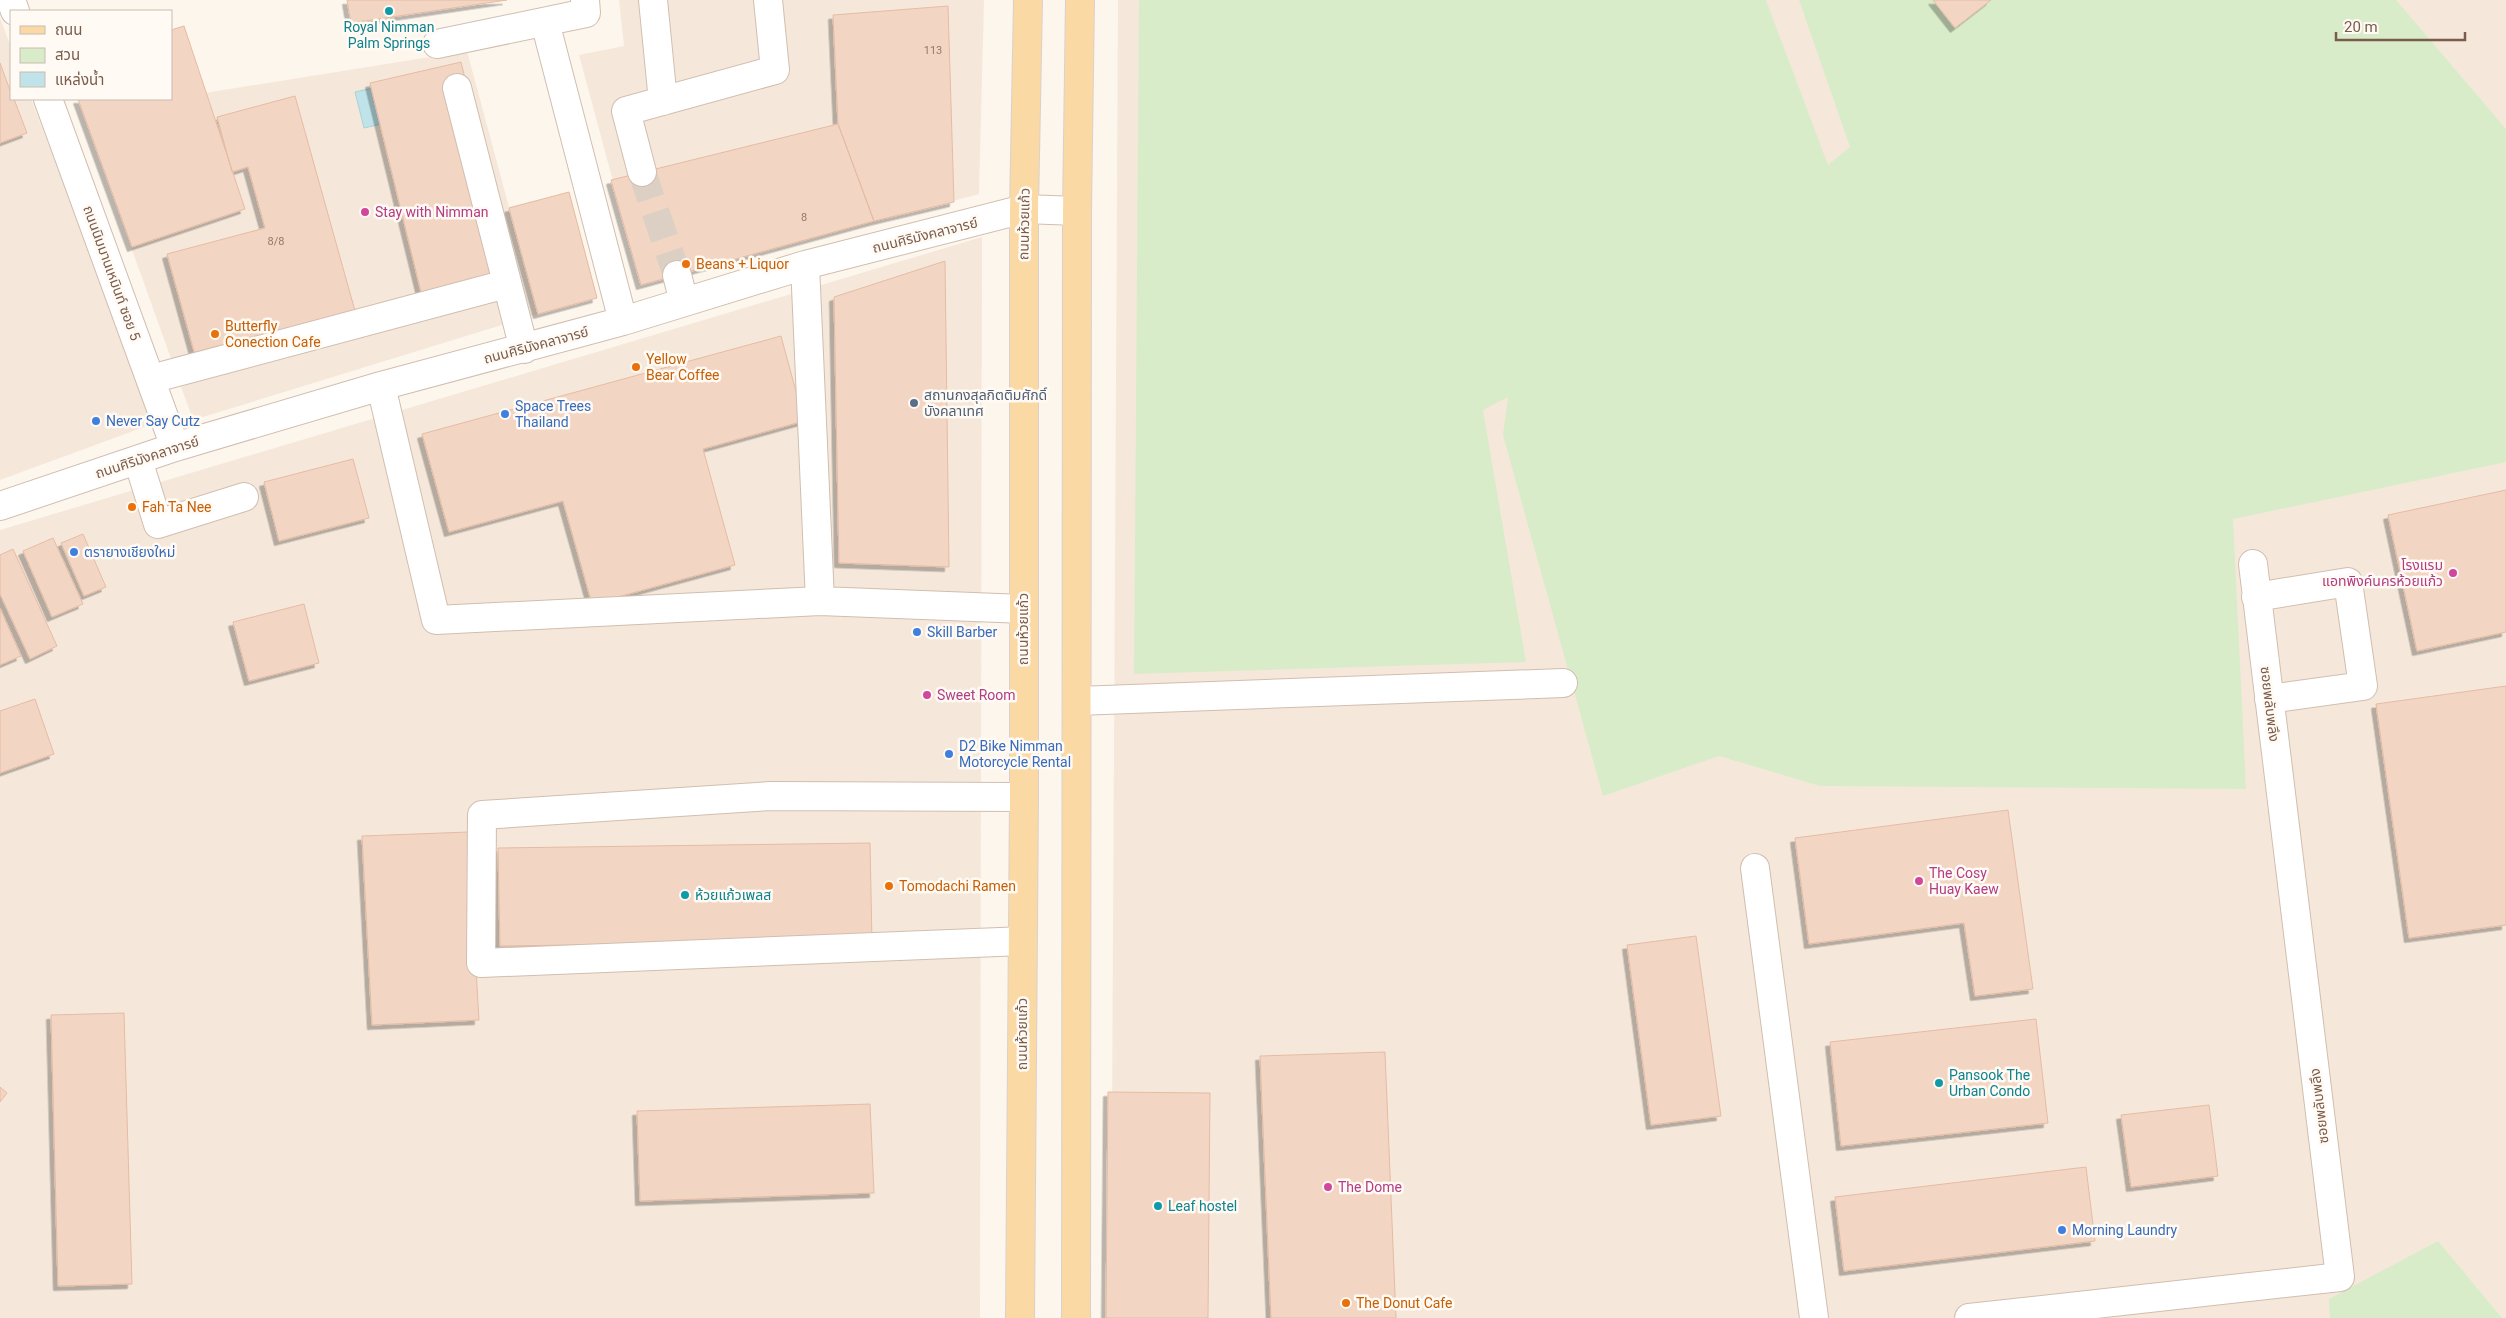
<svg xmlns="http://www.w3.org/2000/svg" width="2506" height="1318" font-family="Roboto,'Noto Sans Thai',sans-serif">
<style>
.residential{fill:#f5e8da}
.green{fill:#d8ecc9}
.water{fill:#bfe3e8;stroke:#a5d3da}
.building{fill:#f3d5c3;stroke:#e6bba3;filter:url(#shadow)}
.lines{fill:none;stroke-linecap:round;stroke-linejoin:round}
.minor-tunnel{stroke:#dcd0c4;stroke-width:28;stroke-dasharray:28 14;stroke-linecap:butt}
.minor-casing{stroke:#d1beb0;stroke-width:30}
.major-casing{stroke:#dad1cd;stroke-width:30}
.minor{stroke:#fff;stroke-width:28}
.major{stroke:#fbd9a5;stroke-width:28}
.culture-dot{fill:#0f9aa8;stroke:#fffaf3;stroke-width:2}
.hotel-dot{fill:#d1479c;stroke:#fffaf3;stroke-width:2}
.food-dot{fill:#e8710a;stroke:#fffaf3;stroke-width:2}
.service-dot{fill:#5c6f8a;stroke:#fffaf3;stroke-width:2}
.shop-dot{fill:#3f7fe0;stroke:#fffaf3;stroke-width:2}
.labels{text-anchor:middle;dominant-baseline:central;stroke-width:5;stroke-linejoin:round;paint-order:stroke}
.number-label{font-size:11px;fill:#987a6a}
.culture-label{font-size:14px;fill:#0d838f;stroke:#fffaf3;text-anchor:start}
.hotel-label{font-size:14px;fill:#b23c85;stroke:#fffaf3;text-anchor:start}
.street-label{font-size:14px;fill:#7a5c4d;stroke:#fffaf3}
.food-label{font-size:14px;fill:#c56008;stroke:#fffaf3;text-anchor:start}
.service-label{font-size:14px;fill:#4e5e75;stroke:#fffaf3;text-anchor:start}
.shop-label{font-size:14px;fill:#366cbe;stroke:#fffaf3;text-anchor:start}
</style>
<defs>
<filter id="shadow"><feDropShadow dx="-4.5" dy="4.5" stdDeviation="0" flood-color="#0004"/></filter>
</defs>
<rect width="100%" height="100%" fill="#fdf6ec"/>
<path class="residential" d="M619 0H984L979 194 641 285 579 55 624 46Z
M1118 0H2506V1318H1111Z
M0 18 11 47V99H31L155 423 0 480Z
M184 26 205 93 467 51 509 207 569 192 597 298 538 314 193 420 78 99H171V30Z
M982 237 980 1318H0V530Z"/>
<path class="green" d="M1139 0H1766L1828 165 1850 147 1799 0H2396L2506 129V462L2233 519 2246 789 1820 786 1719 756 1603 796 1503 435 1508 397 1483 410 1526 662 1134 674Z
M2438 1241 2502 1318H2330L2329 1299Z"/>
<path class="water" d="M443 72 452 108 364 128 355 92Z"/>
<path class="building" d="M347 0H507L351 23Z
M1933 0H1991L1955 28Z
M948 6 954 202 874 221 838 124 833 15Z
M184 26 245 209 132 247 78 99H171V30Z
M461 62 512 270 421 292 370 83Z
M0 63 11 93V99H14L27 133 0 143Z
M295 96 357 318 197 362 167 254 265 228 248 167 232 172 217 117Z
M838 124 874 221 641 285 611 180Z
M569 192 597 298 538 314 509 208Z
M945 261 949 567 839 563 834 297Z
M781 336 804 421 703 449 735 565 592 604 563 501 449 532 422 434Z
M353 459 369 518 279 541 264 482Z
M2506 490V632L2417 651 2388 515Z
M83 534 106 587 84 596 61 543Z
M53 538 83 604 52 617 23 551Z
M13 549 57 646 30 659 0 594V555Z
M304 604 319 663 249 681 233 622Z
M0 608 21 656 0 665Z
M2506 686V925L2409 938 2376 704Z
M35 699 54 754 0 773V711Z
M2008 810 2033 989 1975 996 1964 923 1809 944 1795 838Z
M468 832 479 1020 372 1025 362 836Z
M870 843 872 941 500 946 498 848Z
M1696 936 1721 1116 1651 1125 1627 945Z
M124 1013 132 1284 58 1286 51 1015Z
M2036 1019 2048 1123 1841 1146 1830 1042Z
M1385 1052 1396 1318H1271L1260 1056Z
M0 1087 7 1093 0 1102Z
M1108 1092 1210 1093 1208 1318H1106Z
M870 1104 874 1193 640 1201 637 1111Z
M2209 1105 2218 1176 2131 1187 2121 1115Z
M2086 1167 2095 1241 1844 1271 1835 1197Z"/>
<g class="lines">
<path class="minor-tunnel" d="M642 172 677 275"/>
<defs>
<path id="minor" d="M11 0 15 11
M653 0 663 101
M545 22 623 321
M437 44 586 13 585 0
M457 88 524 349
M48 99 175 447
M642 172 626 111 775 70 768 0
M805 265 820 601
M677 275 684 302
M151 379 506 284
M381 386 436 620 820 601 1023 609
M138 460 158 524 244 497
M0 506 175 447 381 386 623 321 805 265 1024 209 1077 211
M2256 597 2348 582 2363 686 2269 699
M1077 701 1563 683
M1755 868 1814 1318
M1022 941 481 963 482 815 771 796 1024 797
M1969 1318 2340 1277 2253 564"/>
<path id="major" d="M1020 1318 1024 797V209L1028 0
M1076 1318 1077 211 1080 0"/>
</defs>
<use href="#minor" class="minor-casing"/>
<use href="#major" class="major-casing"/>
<use href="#minor" class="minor"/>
<use href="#major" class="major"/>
</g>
<g class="culture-dot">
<circle cx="389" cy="11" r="5"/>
<circle cx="685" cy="895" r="5"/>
<circle cx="1939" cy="1083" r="5"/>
<circle cx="1158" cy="1206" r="5"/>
</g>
<g class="hotel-dot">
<circle cx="365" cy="212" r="5"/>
<circle cx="2453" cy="573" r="5"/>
<circle cx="927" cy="695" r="5"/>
<circle cx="1919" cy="881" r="5"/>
<circle cx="1328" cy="1187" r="5"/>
</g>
<g class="food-dot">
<circle cx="686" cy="264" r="5"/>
<circle cx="215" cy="334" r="5"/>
<circle cx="636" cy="367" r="5"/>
<circle cx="132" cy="507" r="5"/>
<circle cx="889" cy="886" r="5"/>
<circle cx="1346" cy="1303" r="5"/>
</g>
<circle class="service-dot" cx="914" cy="403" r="5"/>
<g class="shop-dot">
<circle cx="505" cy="414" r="5"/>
<circle cx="96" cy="421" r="5"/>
<circle cx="74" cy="552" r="5"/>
<circle cx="917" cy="632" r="5"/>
<circle cx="949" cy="754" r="5"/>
<circle cx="2062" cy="1230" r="5"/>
</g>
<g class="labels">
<g class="number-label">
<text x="933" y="50">113</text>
<text x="804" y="217">8</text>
<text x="276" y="241">8/8</text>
</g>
<g class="culture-label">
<text x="389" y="27" text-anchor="middle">Royal Nimman<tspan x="389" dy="16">Palm Springs</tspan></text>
<text x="695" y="895">ห้วยแก้วเพลส</text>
<text x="1949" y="1075">Pansook The<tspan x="1949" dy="16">Urban Condo</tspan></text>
<text x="1168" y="1206">Leaf hostel</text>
</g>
<g class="hotel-label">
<text x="375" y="212">Stay with Nimman</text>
<text x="2443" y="565" text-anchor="end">โรงแรม<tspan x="2443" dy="16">แอทพิงค์นครห้วยแก้ว</tspan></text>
<text x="937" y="695">Sweet Room</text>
<text x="1929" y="873">The Cosy<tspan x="1929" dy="16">Huay Kaew</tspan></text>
<text x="1338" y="1187">The Dome</text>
</g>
<g class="street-label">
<text transform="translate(1024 224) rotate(-89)">ถนนห้วยแก้ว</text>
<text transform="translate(925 235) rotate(-14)">ถนนศิริมังคลาจารย์</text>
<text transform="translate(112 273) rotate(70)">ถนนนิมมานเหมินท์ ซอย 5</text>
<text transform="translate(536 345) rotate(-15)">ถนนศิริมังคลาจารย์</text>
<text transform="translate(147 457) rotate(-18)">ถนนศิริมังคลาจารย์</text>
<text transform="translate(1023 629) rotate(-90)">ถนนห้วยแก้ว</text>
<text transform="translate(2270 704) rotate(83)">ซอยพลับพลึง</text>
<text transform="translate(1022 1034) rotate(-90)">ถนนห้วยแก้ว</text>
<text transform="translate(2319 1106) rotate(-97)">ซอยพลับพลึง</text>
</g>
<g class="food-label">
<text x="696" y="264">Beans + Liquor</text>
<text x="225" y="326">Butterfly<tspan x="225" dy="16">Conection Cafe</tspan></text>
<text x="646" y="359">Yellow<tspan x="646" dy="16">Bear Coffee</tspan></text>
<text x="142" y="507">Fah Ta Nee</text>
<text x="899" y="886">Tomodachi Ramen</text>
<text x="1356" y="1303">The Donut Cafe</text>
</g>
<g class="service-label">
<text x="924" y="395">สถานกงสุลกิตติมศักดิ์<tspan x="924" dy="16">บังคลาเทศ</tspan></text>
</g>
<g class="shop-label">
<text x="515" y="406">Space Trees<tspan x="515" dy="16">Thailand</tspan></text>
<text x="106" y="421">Never Say Cutz</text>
<text x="84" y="552">ตรายางเชียงใหม่</text>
<text x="927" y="632">Skill Barber</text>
<text x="959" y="746">D2 Bike Nimman<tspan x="959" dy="16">Motorcycle Rental</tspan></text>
<text x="2072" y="1230">Morning Laundry</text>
</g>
</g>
<rect x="10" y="10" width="162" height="90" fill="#fffaf3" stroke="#cabbb1"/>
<rect x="20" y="26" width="25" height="8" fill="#fbd9a5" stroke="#cabbb1"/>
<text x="55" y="35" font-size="15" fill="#7a5c4d">ถนน</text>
<rect x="20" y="48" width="25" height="15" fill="#d8ecc9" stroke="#cabbb1"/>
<text x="55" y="60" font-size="15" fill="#7a5c4d">สวน</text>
<rect x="20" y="72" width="25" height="15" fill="#bfe3e8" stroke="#cabbb1"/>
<text x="55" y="85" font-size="15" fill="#7a5c4d">แหล่งน้ำ</text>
<path d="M2336 32v8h129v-8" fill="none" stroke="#7a5c4d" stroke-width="2.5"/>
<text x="2344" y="32" font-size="15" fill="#7a5c4d" stroke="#fffaf3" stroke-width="4" paint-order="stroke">20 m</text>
</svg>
